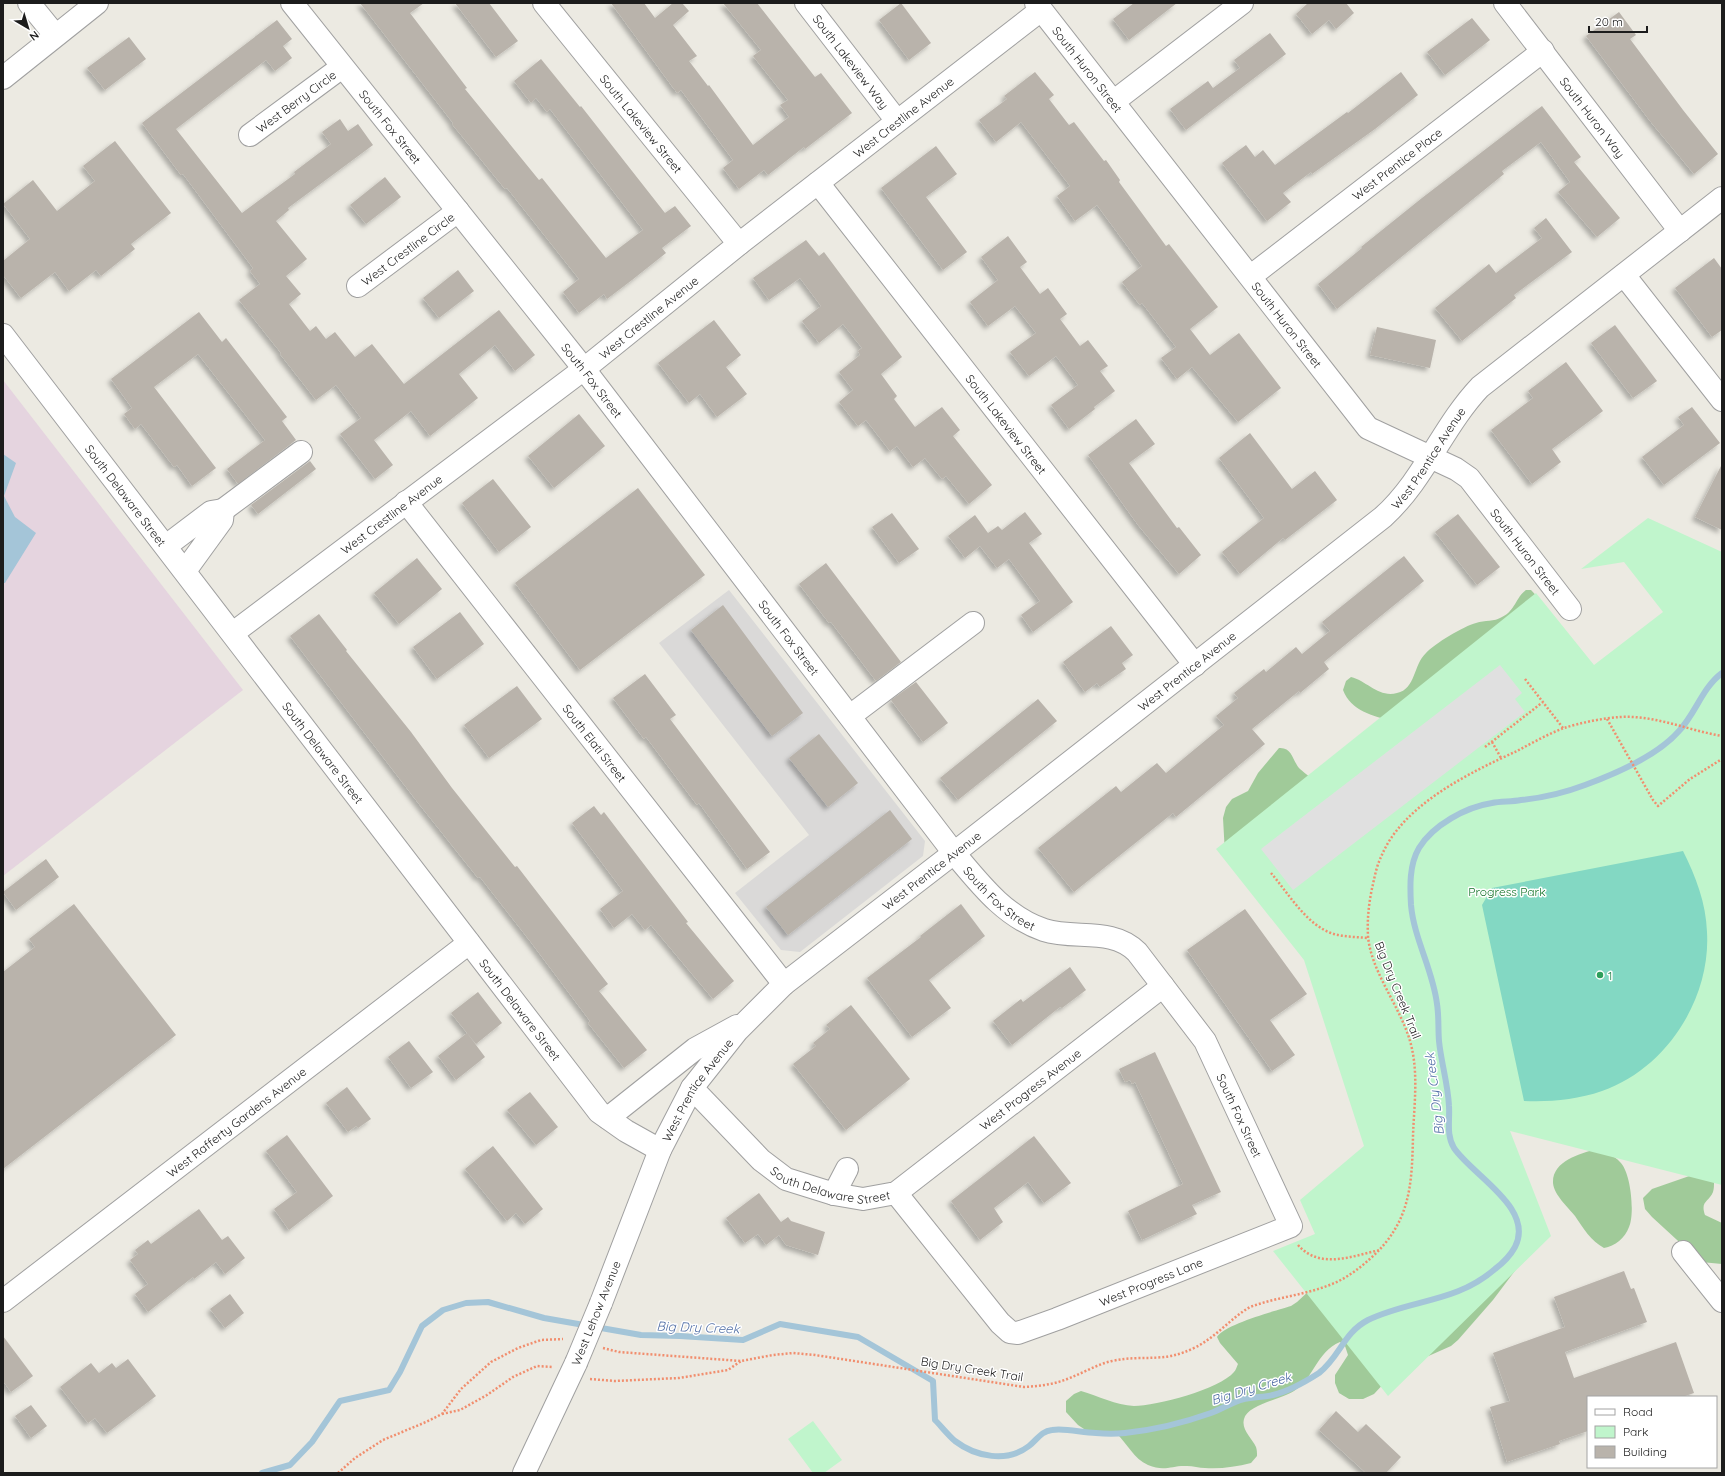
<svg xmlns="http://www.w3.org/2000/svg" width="1725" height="1476" font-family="Quicksand,sans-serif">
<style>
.residential{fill:#dad9d8}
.industrial{fill:#e5d4df}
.forest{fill:#a0ca99}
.park{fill:#c0f5cc}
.pitch{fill:#83d8c3}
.parking{fill:#e0e0e0}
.water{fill:#a4c5d8}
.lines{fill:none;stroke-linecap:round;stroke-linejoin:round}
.stream{stroke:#a4c5d8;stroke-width:6}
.building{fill:#b9b3ab;filter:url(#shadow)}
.minor-casing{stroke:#a0a0a0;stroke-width:24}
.path{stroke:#f18e6e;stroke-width:2.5;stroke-dasharray:2 2;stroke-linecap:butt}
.minor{stroke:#fff;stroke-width:22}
.minor-bridge-casing{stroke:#a0a0a0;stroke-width:24;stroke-linecap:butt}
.minor-bridge{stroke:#fff;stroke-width:22}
.leisure-dot{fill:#2e9e5b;stroke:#fff;stroke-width:1.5}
.labels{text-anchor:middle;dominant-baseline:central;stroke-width:3;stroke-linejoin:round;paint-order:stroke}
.street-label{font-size:12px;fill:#1c1c1c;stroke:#fff}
.park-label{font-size:12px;fill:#117227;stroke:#fff}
.leisure-label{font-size:12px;fill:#27864d;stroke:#fff;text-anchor:start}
.water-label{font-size:13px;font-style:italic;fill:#4f6da5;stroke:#fff}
</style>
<defs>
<filter id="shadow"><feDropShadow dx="-3.5" dy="3.5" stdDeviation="2" flood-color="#0004"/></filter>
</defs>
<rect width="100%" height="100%" fill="#eceae2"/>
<path class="residential" d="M729 590 925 841 923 856 800 952 781 950 735 893 809 835 659 643Z"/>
<path class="industrial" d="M3 380 243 690 3 876Z"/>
<path class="forest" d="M1526 590H1531L1544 604 1392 721C1373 716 1351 711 1343 690L1346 681 1351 677C1367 681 1379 698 1397 693 1416 689 1413 665 1426 653 1434 644 1464 626 1476 623 1485 620 1494 622 1502 617 1515 611 1516 597 1526 590Z
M1279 748C1293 747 1292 761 1300 769 1303 772 1307 774 1310 778L1225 854 1223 818 1226 807 1232 799 1248 791 1258 773Z
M1596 1149C1604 1152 1614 1155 1620 1162 1631 1172 1635 1214 1629 1227 1625 1238 1615 1246 1604 1248 1591 1241 1583 1228 1575 1216 1568 1207 1554 1195 1553 1183 1552 1161 1580 1154 1596 1149Z
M1698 1173 1714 1182C1714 1185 1714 1189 1713 1192 1709 1202 1700 1201 1705 1215L1722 1223V1264L1701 1262 1652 1217 1645 1209 1643 1198 1652 1189Z
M1526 1256 1493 1300 1458 1340 1451 1346 1424 1358 1388 1379 1374 1394 1363 1399H1349L1339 1393 1335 1383V1375L1348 1355 1345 1346 1340 1342C1316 1352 1314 1379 1294 1391 1282 1399 1247 1405 1244 1419 1241 1430 1252 1438 1256 1447 1257 1450 1257 1453 1257 1456L1251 1463C1236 1467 1220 1469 1205 1468 1199 1468 1193 1466 1187 1466 1172 1465 1165 1472 1148 1465 1134 1459 1127 1443 1116 1433L1087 1431 1078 1425 1066 1412V1401L1074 1394 1081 1391C1098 1396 1116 1405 1134 1406 1156 1406 1220 1389 1234 1372 1236 1370 1237 1366 1238 1364L1220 1343 1217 1337C1225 1324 1275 1311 1291 1306L1297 1302 1324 1277Z"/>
<path class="park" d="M1648 518 1722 552V1185L1510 1131 1551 1236 1388 1396 1273 1251 1315 1234 1300 1200 1364 1146 1304 960 1216 849 1536 593 1594 665 1663 612 1624 562 1581 569Z
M813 1421 842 1460 824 1473H813L788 1439Z"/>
<path class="pitch" d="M1683 851C1696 877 1706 903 1707 932 1711 999 1666 1069 1602 1091 1576 1100 1550 1102 1524 1101L1482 905 1492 888Z"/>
<path class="parking" d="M1500 665 1522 693 1515 699 1525 712 1293 890 1261 849Z"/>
<path class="water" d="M3 454 16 463 4 496 15 517 36 533 5 583H3Z"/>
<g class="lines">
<path class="stream" d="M262 1473 290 1465 312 1442 340 1401 389 1390 400 1372 422 1326 443 1310 466 1303 488 1302 544 1318 641 1335 680 1336 743 1340 780 1324 858 1337 933 1381 935 1420C941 1426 948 1435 955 1441 976 1457 1007 1463 1029 1446 1037 1440 1041 1431 1052 1430 1067 1428 1082 1433 1096 1433 1106 1434 1116 1434 1125 1433 1154 1430 1183 1423 1211 1413 1222 1409 1232 1402 1244 1399 1254 1397 1264 1397 1273 1395 1290 1391 1305 1382 1319 1373 1340 1357 1343 1333 1368 1320 1412 1299 1456 1303 1495 1269 1503 1263 1510 1256 1515 1247 1535 1208 1473 1176 1454 1148 1446 1135 1450 1120 1449 1106 1448 1084 1441 1062 1439 1041 1438 1029 1439 1016 1437 1004 1433 970 1414 939 1411 905 1410 887 1409 865 1419 848 1433 825 1466 807 1492 803 1501 801 1511 802 1521 800 1542 798 1564 793 1585 785 1615 774 1658 755 1679 731 1696 713 1702 688 1722 673"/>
</g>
<path class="building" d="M360 3H424L410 13 467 88 465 89 539 180 542 178 606 258 643 230 550 109 547 112 536 98 531 103 514 81 541 59 580 107 581 106 665 213 675 206 691 226 662 248 666 253 632 280 607 299 604 294 579 313 563 292 579 279 507 188 505 189 452 124 453 123Z
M455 3H489L518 41 496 57Z
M611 3H644L655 18 673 3H682L689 11 673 25 697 56 689 61 708 86 709 85 753 145 789 117 780 105 788 100 753 56 761 50 723 3H757L815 77 821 73 852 113 805 149 804 147 768 175 764 170 739 189 723 168 733 160 681 90 677 93Z
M901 3 931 43 909 60 879 20Z
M1134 3H1177L1129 40 1113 19Z
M1308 3H1346L1354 13 1336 29 1329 20 1312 34 1296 14Z
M1619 12 1636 35 1630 39 1683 110 1718 154 1694 174 1650 121 1586 36Z
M1472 18 1490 40 1445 75 1427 52Z
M277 20 292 39 283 46 292 58 275 71 266 60 176 129 242 213 295 174 294 172 331 144 322 132 340 119 348 131 358 124 373 145 288 208 289 210 276 221 307 259 286 276 301 294 289 304 310 331 316 326 326 339 335 332 355 357 372 344 404 384 499 310 535 355 515 371 495 345 459 374 478 398 449 421 430 436 411 411 374 440 393 465 375 479 340 434 361 418 336 385 316 400 280 354 281 353 239 300 260 284 250 271 253 268 183 174 181 175 142 123Z
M1270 33 1286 54 1186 130 1170 109 1208 81 1213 88 1240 68 1234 60Z
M129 37 146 59 105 90 87 68Z
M1035 72 1054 95 1049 99 1069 125 1074 122 1104 161 1106 160 1120 180 1119 182 1166 246 1169 244 1218 307 1190 329 1210 355 1239 333 1281 388 1238 422 1192 367 1177 379 1161 358 1176 347 1142 303 1140 305 1122 282 1142 266 1097 205 1075 221 1057 196 1070 186 1021 122 996 142 979 120 1007 99 1004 96Z
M1401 72 1418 95 1375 129 1312 174 1311 172 1283 193 1291 202 1267 221 1222 163 1246 145 1255 157 1263 150 1275 165 1347 112 1348 113Z
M1542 106 1581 157 1574 162 1620 218 1597 237 1558 192 1570 182 1541 142 1502 171 1504 174 1337 309 1318 284 1362 248 1361 247 1422 198Z
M115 141 171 213 131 244 135 249 101 276 96 270 69 291 55 272 21 298 3 275V261L30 239 3 204 33 180 57 211 95 181 83 166Z
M936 146 957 174 926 197 967 252 943 270 881 188Z
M385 177 401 197 366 224 350 205Z
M1546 218 1572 252 1514 295 1516 298 1462 341 1435 308 1489 264 1496 273 1542 238 1534 228Z
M1008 236 1027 262 1020 267 1040 294 1048 288 1067 314 1060 319 1080 346 1088 340 1108 366 1100 371 1115 391 1094 407 1095 409 1069 429 1051 405 1078 385 1056 356 1029 376 1010 352 1036 333 1015 306 988 326 970 302 998 280 981 257Z
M806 240 819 256 824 252 902 357 881 374 897 396 894 399 915 427 942 407 960 430 953 436 992 485 969 504 946 476 942 479 925 458 913 467 897 446 890 451 866 420 858 426 839 402 853 390 839 372 860 355 858 351 862 348 843 324 819 343 802 321 821 306 800 278 769 300 753 278Z
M1714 258 1722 269V330L1712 337 1675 288Z
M458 270 474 291 439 318 423 298Z
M199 312 222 342 226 338 287 417 282 421 296 440 238 484 227 469 265 440 198 354 154 387 216 468 192 486 177 465 174 467 141 424 135 429 124 414 132 408 111 379Z
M714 320 741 355 726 367 747 394 717 417 700 394 689 403 658 363Z
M1615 325 1657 381 1633 398 1591 343Z
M1377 327 1436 340 1430 368 1370 355Z
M1566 362 1603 411 1552 449 1561 462 1532 484 1491 430 1533 398 1528 391Z
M1692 407 1720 443 1664 485 1642 457 1684 425 1678 417Z
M579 414 605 446 554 488 528 456Z
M1136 419 1155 444 1129 463 1177 528 1179 527 1201 555 1179 574 1138 525 1088 455Z
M1250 433 1292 489 1315 471 1337 500 1285 540 1283 538 1240 574 1222 552 1264 518 1219 458Z
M310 461 316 469 258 514 251 505Z
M1722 464V530L1695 517Z
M493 479 531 527 499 552 462 503Z
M638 488 705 575 580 670 515 583Z
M1025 512 1042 534 1029 543 1073 602 1033 632 1021 615 1040 601 1009 559 997 568 980 546 965 558 948 536 975 515 988 533 998 526 1002 530Z
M892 513 919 549 899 563 872 527Z
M1458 514 1500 567 1477 585 1435 532Z
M1404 556 1424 581 1324 662 1329 669 1300 693 1299 691 1252 729 1265 744 1176 817 1173 813 1074 892 1038 848 1116 786 1121 792 1157 763 1166 773 1224 725 1216 716 1238 698 1234 693 1264 669 1266 672 1296 647 1302 654 1330 631 1322 622Z
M417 558 442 589 399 624 374 593Z
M826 563 901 662 876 681 831 622 829 623 799 584Z
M723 605 803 713 772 736 691 630Z
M460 612 484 644 437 679 413 647Z
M319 614 347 650 346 651 411 732 452 788 515 867 517 866 608 984 599 991 647 1050 624 1068 588 1023 590 1021 530 941 480 877 478 878 419 804 290 636Z
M1111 626 1133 655 1122 663 1126 669 1100 687 1097 683 1085 692 1063 662Z
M645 674 676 715 670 719 770 852 747 869 699 803 697 805 646 737 644 739 613 698Z
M916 682 948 723 923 742 891 700Z
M517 686 542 719 489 758 464 725Z
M1038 699 1057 721 958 800 940 778Z
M819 734 858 783 828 807 789 758Z
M594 806 601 815 604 812 688 922 686 923 734 981 713 999 651 925 645 930 632 914 614 928 600 909 623 891 572 823Z
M890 810 912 839 788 935 766 907Z
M46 859 59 877 16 910 3 892Z
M74 904 176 1035 3 1169V972L35 947 29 939Z
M961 904 985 936 929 980 951 1008 912 1037 867 978 921 937 920 936Z
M1245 909 1307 994 1270 1020 1295 1055 1272 1071 1187 950Z
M1070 967 1086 990 1062 1008 1060 1007 1012 1045 993 1021 1021 999 1023 1002Z
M478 992 502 1023 476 1044 451 1013Z
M851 1005 910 1079 846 1130 793 1064 816 1046 813 1043 830 1029 826 1025Z
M467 1033 485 1057 456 1080 438 1056Z
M409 1041 433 1072 411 1088 388 1057Z
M1155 1052 1221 1192 1192 1205 1197 1214 1142 1240 1128 1211 1183 1184 1135 1082 1132 1084 1130 1080 1125 1082 1119 1069Z
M347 1087 371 1119 358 1128 356 1126 348 1132 326 1103Z
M530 1092 558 1127 536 1145 507 1110Z
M287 1135 333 1196 289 1230 274 1209 297 1192 266 1151Z
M1034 1136 1071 1183 1044 1203 1028 1182 994 1208 1003 1222 980 1240 951 1201Z
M493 1146 543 1209 525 1224 516 1213 507 1221 465 1169Z
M759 1193 781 1222 788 1217 791 1221 825 1232 818 1255 786 1245 779 1235 766 1245 758 1234 745 1243 726 1218Z
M199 1209 222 1240 228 1236 245 1258 225 1274 216 1262 194 1279 193 1277 148 1312 135 1294 148 1284 130 1260 138 1254 135 1250 148 1240 151 1244Z
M1624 1271 1631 1289 1634 1288 1647 1322 1565 1352 1574 1378 1676 1342 1694 1393 1682 1397H1588V1431L1559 1441 1560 1444 1507 1462 1490 1407 1510 1401 1493 1353 1565 1327 1554 1297Z
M230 1294 244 1313 225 1328 210 1309Z
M3 1336 33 1376 11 1392 3 1381Z
M128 1359 156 1396 107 1433 95 1418 88 1423 60 1387 91 1363 99 1373 112 1363 116 1368Z
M31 1405 47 1426 31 1438 15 1416Z
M1336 1411 1358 1432 1366 1424 1401 1457 1386 1473H1366L1319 1430Z"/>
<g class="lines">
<defs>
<g id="minor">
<path d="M29 3 55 35"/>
<path id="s1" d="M292 3 584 369 954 853C980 884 1005 917 1044 930 1075 940 1112 927 1137 952L1205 1041 1291 1226 1057 1319 1018 1333 1010 1332 1000 1323 896 1193"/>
<path id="s2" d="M544 3 739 244"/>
<path id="s3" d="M806 3 897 121"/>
<path id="s4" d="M1036 3 1368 428 1456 469 1469 478 1570 609"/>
<path id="s5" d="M1505 3 1680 231"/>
<path d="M3 78 97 3"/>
<path d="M1113 102 1242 3"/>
<path id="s6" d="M250 135 342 67"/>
<path id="s7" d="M818 183 1195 665"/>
<path d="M1624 275 1722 400"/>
<path id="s8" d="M1251 276 1543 51"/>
<path id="s9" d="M358 286 458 211"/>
<path id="s10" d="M3 335 599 1112 626 1131 660 1150"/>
<path id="s11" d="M406 502 784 984"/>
<path d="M223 510 301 452"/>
<path d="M166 546 211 512 223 510 222 520 185 571"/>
<path id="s12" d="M233 633 584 369 739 244 1041 10"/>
<path d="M850 716 973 623"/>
<path id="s13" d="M692 1088 761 1160 786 1179 834 1194 863 1199 896 1193 1163 986"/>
<path d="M608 1118 695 1049 737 1026"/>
<path d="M834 1194 847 1169"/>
<path d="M1683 1252 1722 1301"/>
<path id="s14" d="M3 1301 469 943"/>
<path id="s15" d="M601 1303 660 1150 692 1088 737 1031 784 984 954 853 1383 517C1424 480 1443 426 1480 387L1722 198"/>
<path d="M524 1473 576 1363"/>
</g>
</defs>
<use href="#minor" class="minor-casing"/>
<path class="path" d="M1525 679 1563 728
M1607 719 1653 800 1658 806 1690 779 1722 759
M1492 742 1501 758
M1485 747 1543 702
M1271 873C1289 894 1307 926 1334 934 1345 937 1357 937 1368 938
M1298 1245C1320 1270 1352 1256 1380 1250
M603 1348 619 1352 741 1361 773 1355 793 1353 815 1355 1024 1387C1041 1386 1057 1384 1072 1377 1085 1372 1098 1364 1112 1361 1144 1354 1163 1364 1196 1347 1216 1337 1231 1318 1250 1307 1277 1297 1306 1295 1332 1284 1347 1278 1360 1268 1372 1257 1410 1222 1412 1186 1413 1136 1414 1105 1419 1072 1410 1041 1400 1006 1371 972 1368 936 1367 919 1369 901 1373 884 1375 875 1377 865 1381 857 1402 805 1469 773 1517 751 1532 743 1548 734 1564 728 1580 723 1603 718 1620 717 1655 715 1687 730 1722 736
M590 1379 615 1381 679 1378 728 1370 741 1361
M442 1414 460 1410 487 1395 513 1377 537 1366 552 1367
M338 1473 355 1458 383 1440 426 1422 442 1414 461 1389 491 1362 518 1348 541 1340 563 1339"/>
<use href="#minor" class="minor"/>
<defs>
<path id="minor-bridge" d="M576 1363 601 1303"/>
</defs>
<use href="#minor-bridge" class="minor-bridge-casing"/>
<use href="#minor-bridge" class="minor-bridge"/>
</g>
<circle class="leisure-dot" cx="1600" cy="975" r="4"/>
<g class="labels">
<g class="street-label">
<text stroke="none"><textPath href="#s3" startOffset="74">South Lakeview Way</textPath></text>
<text stroke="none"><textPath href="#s4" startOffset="84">South Huron Street</textPath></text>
<text stroke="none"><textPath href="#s6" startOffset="57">West Berry Circle</textPath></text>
<text stroke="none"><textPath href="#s12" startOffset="846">West Crestline Avenue</textPath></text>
<text stroke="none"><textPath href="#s5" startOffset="144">South Huron Way</textPath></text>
<text stroke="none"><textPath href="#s2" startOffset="155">South Lakeview Street</textPath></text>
<text stroke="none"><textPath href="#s1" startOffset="158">South Fox Street</textPath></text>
<text stroke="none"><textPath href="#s8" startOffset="184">West Prentice Place</textPath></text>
<text stroke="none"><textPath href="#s9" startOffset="62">West Crestline Circle</textPath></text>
<text stroke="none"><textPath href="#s12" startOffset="522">West Crestline Avenue</textPath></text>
<text stroke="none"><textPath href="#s4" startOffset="408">South Huron Street</textPath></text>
<text stroke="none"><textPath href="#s1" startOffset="482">South Fox Street</textPath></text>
<text stroke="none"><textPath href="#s7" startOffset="306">South Lakeview Street</textPath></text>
<text stroke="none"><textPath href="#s15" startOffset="1207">West Prentice Avenue</textPath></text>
<text stroke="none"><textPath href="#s10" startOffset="202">South Delaware Street</textPath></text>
<text stroke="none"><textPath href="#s12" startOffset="198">West Crestline Avenue</textPath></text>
<text stroke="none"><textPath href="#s4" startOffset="745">South Huron Street</textPath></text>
<text stroke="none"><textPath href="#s1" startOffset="806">South Fox Street</textPath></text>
<text stroke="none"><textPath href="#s15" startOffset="883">West Prentice Avenue</textPath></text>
<text stroke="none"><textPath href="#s11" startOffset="306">South Elati Street</textPath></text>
<text stroke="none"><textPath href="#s10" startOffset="526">South Delaware Street</textPath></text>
<text stroke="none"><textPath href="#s15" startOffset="559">West Prentice Avenue</textPath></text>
<text stroke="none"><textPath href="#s1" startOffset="1142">South Fox Street</textPath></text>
<text transform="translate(1398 990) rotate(68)">Big Dry Creek Trail</text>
<text stroke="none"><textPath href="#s10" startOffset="850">South Delaware Street</textPath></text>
<text stroke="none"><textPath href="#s13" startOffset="414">West Progress Avenue</textPath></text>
<text stroke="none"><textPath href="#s15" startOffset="235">West Prentice Avenue</textPath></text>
<text stroke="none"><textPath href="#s1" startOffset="1489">South Fox Street</textPath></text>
<text stroke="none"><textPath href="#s14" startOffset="294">West Rafferty Gardens Avenue</textPath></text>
<text stroke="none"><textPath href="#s13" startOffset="176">South Delaware Street</textPath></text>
<text transform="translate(1151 1282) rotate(-22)">West Progress Lane</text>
<text transform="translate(596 1313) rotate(-68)">West Lehow Avenue</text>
<text transform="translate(972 1369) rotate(9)">Big Dry Creek Trail</text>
</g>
<g class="park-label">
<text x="1507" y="891">Progress Park</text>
</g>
<g class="leisure-label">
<text x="1608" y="975">1</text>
</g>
<g class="water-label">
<text transform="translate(1434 1094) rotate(-97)">Big Dry Creek</text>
<text transform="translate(698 1327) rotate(2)">Big Dry Creek</text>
<text transform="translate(1251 1388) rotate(-17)">Big Dry Creek</text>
</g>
</g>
<rect width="1725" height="1476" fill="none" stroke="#1c1c1c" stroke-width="8"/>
<rect x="1587" y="1396" width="130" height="72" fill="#ffffff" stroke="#a4a4a4"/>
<rect x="1595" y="1409" width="20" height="6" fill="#ffffff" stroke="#a4a4a4"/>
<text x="1623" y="1416" font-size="12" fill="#1c1c1c">Road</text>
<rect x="1595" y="1426" width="20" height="12" fill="#c0f5cc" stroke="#a4a4a4"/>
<text x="1623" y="1436" font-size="12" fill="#1c1c1c">Park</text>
<rect x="1595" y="1446" width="20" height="12" fill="#b9b3ab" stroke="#a4a4a4"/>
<text x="1623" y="1456" font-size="12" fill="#1c1c1c">Building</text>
<g transform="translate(28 28) rotate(142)" stroke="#ffffff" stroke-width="3" paint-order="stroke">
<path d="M0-3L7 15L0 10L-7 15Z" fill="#1c1c1c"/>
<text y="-6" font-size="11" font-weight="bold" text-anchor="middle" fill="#1c1c1c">N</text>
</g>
<path d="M1589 26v6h58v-6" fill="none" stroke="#1c1c1c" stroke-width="2"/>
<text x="1595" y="26" font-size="12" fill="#1c1c1c" stroke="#ffffff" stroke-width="3" paint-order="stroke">20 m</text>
</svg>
